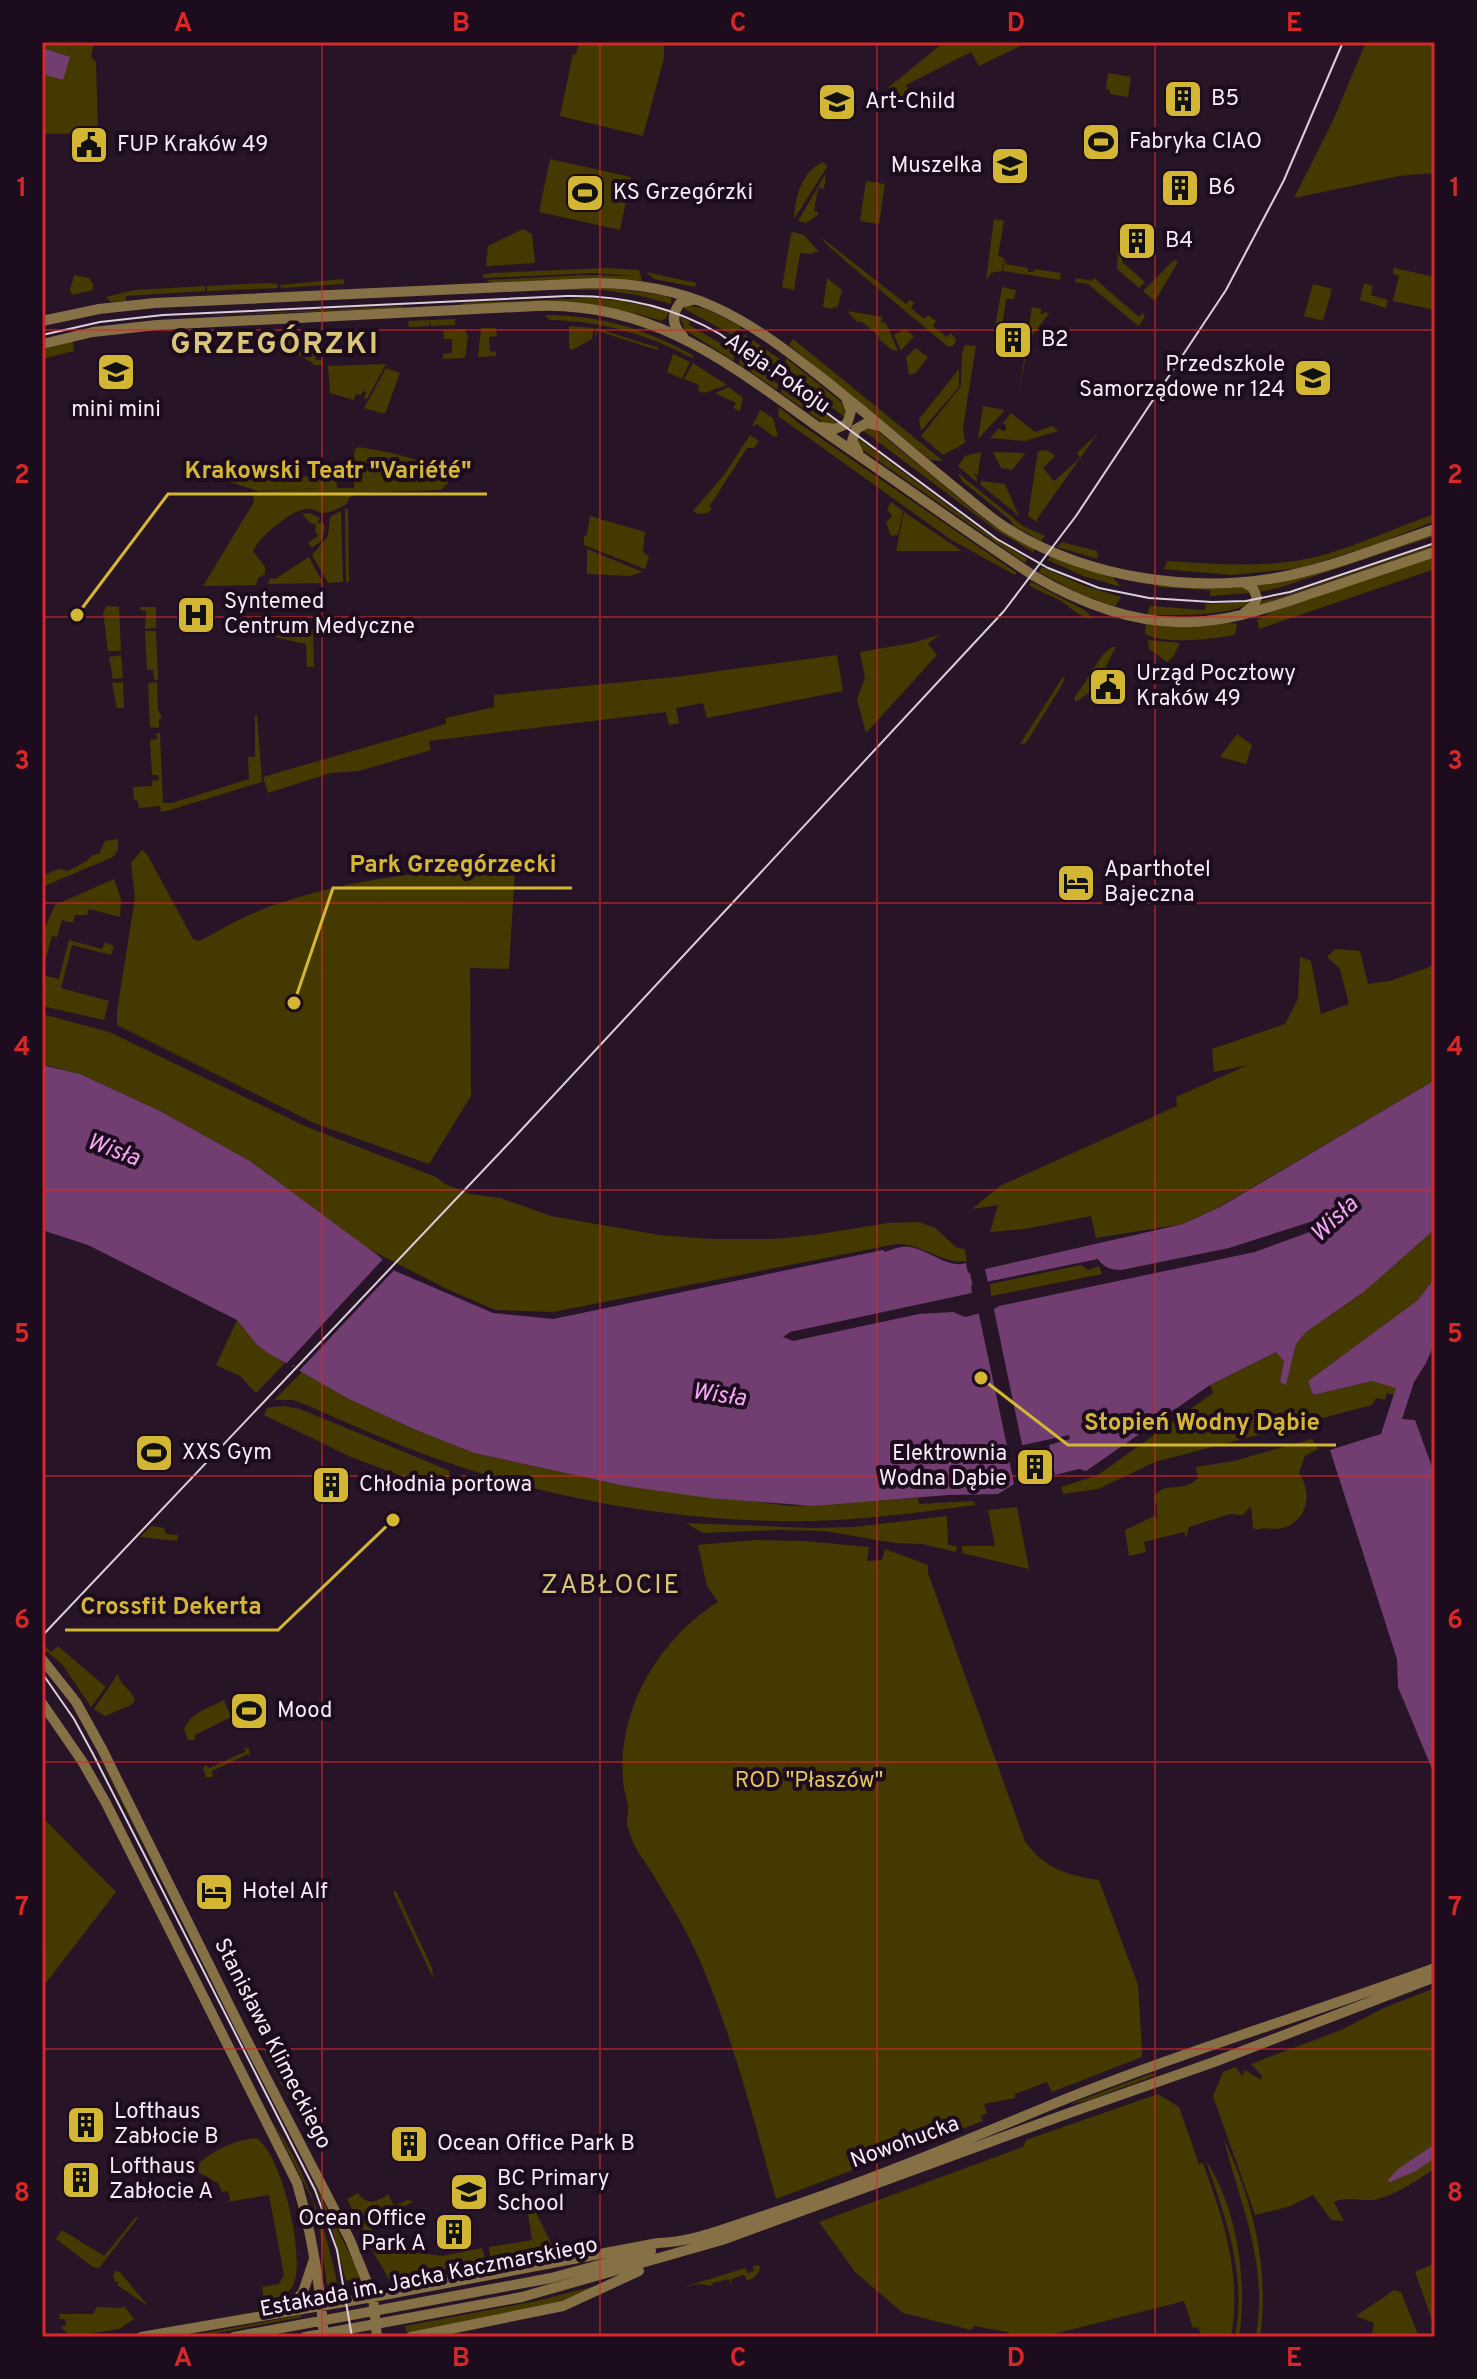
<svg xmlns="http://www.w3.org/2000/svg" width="1477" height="2379" font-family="Overpass,sans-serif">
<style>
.green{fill:#453902}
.water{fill:#723e72;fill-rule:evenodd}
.pier{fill:#271527}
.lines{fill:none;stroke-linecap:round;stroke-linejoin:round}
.major{stroke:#867147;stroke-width:10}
.tram{stroke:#dbcedb;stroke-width:2}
.rail{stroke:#dbcedb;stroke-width:2}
.grid{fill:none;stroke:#d62828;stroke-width:2;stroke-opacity:0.55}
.labels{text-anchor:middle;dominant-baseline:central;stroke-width:8;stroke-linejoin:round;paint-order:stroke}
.poi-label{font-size:22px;fill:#f8ebf8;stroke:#1d0c1d;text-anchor:start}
.street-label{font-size:22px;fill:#f8ebf8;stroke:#1d0c1d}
.park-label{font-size:22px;fill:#e3c859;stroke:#1d0c1d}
.water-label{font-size:24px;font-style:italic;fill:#f5a7f4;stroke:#1d0c1d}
.quarter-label{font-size:26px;letter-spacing:2px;fill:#dac679;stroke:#1d0c1d}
.district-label{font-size:30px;font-weight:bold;letter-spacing:2px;fill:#dac679;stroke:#1d0c1d}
.leader{fill:none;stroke:#d4b635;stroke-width:3}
.callout-dot{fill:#d4b635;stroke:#1d0c1d;stroke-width:3}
.callout-label{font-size:24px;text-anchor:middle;font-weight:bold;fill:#d4b635;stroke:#1d0c1d;stroke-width:8;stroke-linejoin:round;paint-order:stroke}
.neatline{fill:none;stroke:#d62828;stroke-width:3}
.grid-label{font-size:26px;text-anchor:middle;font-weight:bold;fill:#d62828}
</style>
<rect width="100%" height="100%" fill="#271527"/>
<path class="green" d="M42 42H94L91 57 96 62 98 133 42 134Z
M579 42H664V58L643 136 560 116 573 54H576Z
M944 42H1000L1003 45 1007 42H1029L979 66 971 52 906 85 911 95 893 104 889 87Z
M1366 42H1435V173L1399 176 1294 198 1332 123Z
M1108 73 1131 77 1128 97 1110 94V90L1106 89Z
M550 159 631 177 620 230 539 212Z
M824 162 827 167 794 219C795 199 801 170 824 162Z
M826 173 824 189 818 188 814 211 818 212V215L806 223 798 221Z
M866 181 885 184 879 224 860 221Z
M994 219 1004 221 998 256 1004 258 1002 271 991 273 986 280Z
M523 229 532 234 535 263 486 266 488 246Z
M793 232 804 235 819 252H814L813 254 800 253 794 290 782 287 791 234Z
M822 238 906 304 910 300 914 303 911 308 924 319 928 315 936 321 933 326 947 337 951 333 956 339 955 344 950 347 946 345 844 260C837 252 826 246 822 238Z
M1118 249H1122V262L1145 282 1139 288 1117 269Z
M1005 258 1006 264 1028 268V272H1033L1034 269 1061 273 1060 280 1003 271Z
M1174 260 1178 262 1175 267 1155 301 1143 291Z
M607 268 639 270 642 281 592 278 492 283 486 280 584 275 635 276 594 273 484 278 482 275 492 273Z
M1394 268 1435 277V310L1393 301 1399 276 1393 274Z
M646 272 696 283 695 287 654 279Z
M74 275 89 278 93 284V290L72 295 70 290Z
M827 278 842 290 837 309 835 306 832 309 823 307Z
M1076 278 1092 281 1094 278 1139 317 1143 313 1145 316 1139 326 1137 325 1088 284 1075 282Z
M344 279V284L281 288 280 285Z
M268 283 277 284 278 288 207 291V286Z
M1364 283 1373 286 1371 295 1388 300 1386 308 1360 300Z
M1313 284 1332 289 1323 321 1304 316Z
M206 286 205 291 126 296V301L111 302 106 297 134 290Z
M603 287 662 295 671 298V304L637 295 603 290H513Z
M1002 287 1016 290 1014 299H1006L1001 335 994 333Z
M588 298 624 301 669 312 666 318 662 321C588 297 538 302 462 305L461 303Z
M687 305 706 309 741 326 738 338 683 308Z
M402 306V308L201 316Z
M1032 307 1041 309V315L1045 312 1049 314 1029 339 1019 392Z
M847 311 883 317 881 322 886 323 898 351 892 350 879 339 878 335 862 322H857Z
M545 315C600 315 646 329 694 356L692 358C647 334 601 321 550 320Z
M680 317 690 321 689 325 734 351V361L685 330Z
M455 319V325L431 326 430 321 429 326 409 327 408 321Z
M569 326 594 328 592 339 572 350 569 348Z
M1049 326 1068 341 1062 348V345L1058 344 1054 348 1046 347Z
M481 328H496L497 336 489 337 490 351 496 352V356L478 357Z
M596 328 659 348 657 350 598 331 595 339Z
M464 329 468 336 465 358 443 359V354L452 353V339H444L443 330Z
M905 329 914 336 901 351 894 335Z
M744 334 781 360 780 369 742 341Z
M323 336V344L316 345V360H321L323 365H315L293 351 295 337Z
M293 337 290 351 252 346 259 339Z
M793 339 943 461 930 460 789 345Z
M73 341 74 351 42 359V348Z
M965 345 976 346 963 428 965 443 943 455 921 436 961 386 962 352Z
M916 348 928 357 916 373 909 375 906 357Z
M673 354 690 362 682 379 667 372Z
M740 355 778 384 777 390 739 364Z
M786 358 845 405 846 418 828 405 830 401 785 367Z
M693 363 727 385 704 393 698 391 699 385 684 379Z
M386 364 367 399 364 398 366 392 363 391 361 395 356 394 354 400 330 393 328 366Z
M386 368 400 373 385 414 364 408Z
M959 369V387L921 431 919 419Z
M783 382 840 425 825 424 781 393Z
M729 387 743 398 740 411 733 408 736 403 715 393Z
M983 406 1005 410 978 439Z
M779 407 800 424 1017 573 1015 575 950 539 778 416Z
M760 410 773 418 778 436 774 437 757 424 752 427Z
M1011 413 1035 432 1052 426 1058 431 1025 441 990 438 999 428 1003 431 1006 430V425L1003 423Z
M865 427 874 428 989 523 1036 548 1033 552 996 530 861 429Z
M1098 433 1037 519 1039 523 1028 516 1038 451 1047 450 1055 456 1043 468 1054 481 1080 458 1077 453Z
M750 435 759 441 754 448H747L709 507 712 508 708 513 698 514 693 511 724 475Z
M856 437 980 529 1027 559 1025 563 860 448Z
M359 447C392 452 416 458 446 472L448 483 441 490 357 493 349 498 347 504C341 507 331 513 324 513 318 513 313 508 306 509 291 510 258 538 253 551L265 567V574L258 578 256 585 203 586 254 502 253 492 320 488 258 491 217 478 336 476 337 488H354L356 461H353L355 449Z
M981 452 978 475 973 474 977 478V482L958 466 965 456Z
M993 452 1023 453 1025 454 1012 470 1001 468Z
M958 473 1023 526 1045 536 1041 541 1014 526 1009 519 962 481Z
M981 481 1005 484 1019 516 980 484Z
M891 502 903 511 898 535 891 536 886 522 892 516 887 509Z
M345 509H348L349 582H346Z
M341 511 343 582 328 583 312 555 328 536 330 517Z
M904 512 962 551H896Z
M310 513 320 518 317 523 323 522 325 528 322 540 312 548 308 543 318 536 315 531 316 525 309 522 302 514Z
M1435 514V521L1377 544 1301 568 1231 575 1164 569 1167 561C1217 564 1270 569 1320 556 1359 545 1397 527 1435 514Z
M590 516 645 532 643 552 649 557 645 569 584 545V536L587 535Z
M1431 535 1432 537 1278 588 1260 592 1257 586Z
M1062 542 1097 551 1098 559 1057 547Z
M1434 545 1435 547 1259 605 1260 601 1284 596Z
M587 549 643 572 629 576 587 574Z
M1051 555 1112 576 1121 587 1083 576 1048 560Z
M1435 556V569L1259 629 1257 620 1269 613Z
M309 557 323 583 268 584 270 578 275 579Z
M1042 567 1085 586 1121 597 1115 607 1078 593 1039 572Z
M1032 582 1086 611 1092 619C1080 617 1071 608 1061 601 1051 595 1039 592 1029 585Z
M1159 583 1243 586 1251 593 1210 596V590L1157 587Z
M1251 602C1231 617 1172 615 1147 615L1150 606 1205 610 1206 604Z
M107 606 119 607 121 651H108L103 612Z
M140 607H156V628L145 629 146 611 140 610Z
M1230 623 1237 624 1235 635C1211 639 1166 645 1145 634L1146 624 1190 627Z
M313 629 314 667H307L306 644 265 635V630Z
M145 631H156L158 680H154L153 670H147Z
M939 635 928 644 937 655 866 733 857 699 865 678 860 652 912 643Z
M1148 640 1180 643 1174 656 1167 662 1149 649Z
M1112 647H1116C1101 672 1103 687 1075 702V697L1104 653Z
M121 655 123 678 113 679 109 657Z
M837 655 843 691 707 718 703 703 676 708 679 723 669 725 666 712 429 741 431 750 359 771 331 773 268 793 263 777 446 724V718L494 707V695L675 677Z
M1063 677 1065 678 1060 688 1026 743 1020 744Z
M123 682 124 708H117L112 683Z
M157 682 158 710 162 717 159 720V728L150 727 148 683Z
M255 715H257L262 782 170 810 161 812 160 806 139 808 137 800H134L133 787 152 786V781L159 780 158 775H152L150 740 157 739 156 733H160L163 803H172L249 779 248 757H255Z
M1237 734 1252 745 1246 764 1220 757Z
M118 839V850L113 857 42 887 44 875 59 869 68 871 88 860 92 855 99 854 105 841Z
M142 850 147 854 193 939 199 941C222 929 246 915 271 906 349 879 432 868 515 869L509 969 470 968 471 1096 429 1164 316 1124 117 1025V1011L135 898 131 863Z
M114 879 121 899 120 917 89 909 87 915H75L73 923 62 920 57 937 52 936 42 973V934L55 905Z
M69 940 102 949 105 942 114 946 111 955 72 945 61 988 109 1001 104 1020 42 1006V975L59 979Z
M1335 949 1360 951 1368 984 1390 981 1435 965V1080L1219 1207 1183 1224 1096 1238 1091 1216 1025 1229 990 1232 998 1205 972 1209 1000 1186 1177 1106 1176 1097 1248 1065 1214 1072 1212 1049 1285 1024 1298 999 1300 957 1311 961 1321 1014 1349 1004 1340 969 1327 957Z
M42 1014 109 1032 307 1127 436 1177 445 1184 470 1194 500 1198 551 1216 659 1235 709 1239H774L814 1235 888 1223 919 1222 935 1228 957 1248 965 1249 967 1261C943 1265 922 1243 896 1244L553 1312 495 1310 445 1288 363 1246 250 1161 160 1111 80 1074 42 1064Z
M1435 1229V1277L1418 1300 1308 1381 1313 1395 1372 1381 1396 1387 1394 1395 1387 1393 1385 1400 1376 1398 1372 1405 1155 1462 1098 1489 1063 1494 1061 1487 1098 1475 1213 1393 1210 1385 1276 1352 1284 1361 1280 1382 1286 1384 1296 1344 1306 1332 1365 1291Z
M1081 1265 1088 1270 1099 1266 1102 1274 991 1296 990 1284Z
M237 1320 257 1345 285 1363 256 1393 240 1376 216 1365Z
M302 1372 349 1399 416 1430 474 1453 625 1486 792 1506 918 1498 919 1504 974 1501 975 1505C920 1512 866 1520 811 1521 686 1523 558 1501 440 1460 391 1443 342 1420 294 1400H274Z
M283 1406 300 1409 450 1471 444 1492 351 1457 264 1415 267 1408Z
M1312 1439 1318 1449 1305 1456 1299 1473C1314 1495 1307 1525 1277 1529 1269 1529 1265 1527 1257 1530L1253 1528 1251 1506 1243 1515 1230 1514 1189 1527 1186 1538 1184 1532 1144 1542 1146 1552 1129 1556 1125 1530 1154 1516 1157 1519V1506L1154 1497C1165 1480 1184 1494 1198 1478L1196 1467 1234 1461Z
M1017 1507 1029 1569 962 1553V1546H995L988 1510Z
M947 1516 948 1545 957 1546 956 1552 922 1544 895 1543 824 1531 777 1530 703 1533 686 1523 812 1528 854 1527Z
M151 1526 164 1528 166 1534 178 1535 177 1541 140 1537Z
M755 1540 804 1541 869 1547 867 1561 882 1560 885 1549 928 1565V1573L1025 1841C1043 1868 1069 1876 1099 1880L1138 1985 1142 2051V2057L1052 2092 1047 2082 1015 2094V2098L984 2104 987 2113 981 2116 983 2121 776 2199C755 2123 735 2046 705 1973 691 1938 673 1908 654 1876 645 1861 632 1846 628 1828 625 1819 629 1814 628 1806 627 1800 625 1794 624 1788 614 1715 657 1640 718 1602L707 1586 698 1545Z
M42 1643 51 1652 58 1646 106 1687 91 1707 62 1664 42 1648Z
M118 1674C120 1686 133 1690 135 1701L131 1705 105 1716 94 1709Z
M224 1700 231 1717 195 1735V1740H188L184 1729C191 1713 208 1708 224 1700Z
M243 1747 249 1749 250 1758 248 1754 212 1771 213 1777H206L203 1769 205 1765 210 1768 246 1751Z
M98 1755 156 1865 361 2277 346 2281 331 2225 312 2178Z
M42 1817 116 1892 42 1988Z
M396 1891 432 1968 433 1978 393 1892Z
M1435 1988V2168C1420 2179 1391 2198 1372 2200 1359 2201 1346 2196 1334 2202L1344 2221 1331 2220 1313 2195 1288 2207 1255 2215 1213 2096 1223 2072 1236 2067 1242 2076 1245 2070 1261 2080 1262 2076 1251 2064 1341 2030 1386 2007Z
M275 2041 315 2117 306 2121 283 2088 263 2048Z
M1153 2073 1154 2076 1089 2100 1070 2104Z
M1158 2094 1179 2107 1199 2164 1203 2163C1224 2221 1242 2274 1231 2337H1202L1198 2327 1193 2328 1184 2301 1054 2334 1015 2337 1007 2332 974 2326 971 2330 903 2313 856 2273 819 2222 1023 2147 1026 2140Z
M274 2124C303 2165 328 2232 337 2283L327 2286 320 2232 313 2201Z
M256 2138C282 2153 305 2256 294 2283 289 2296 276 2298 264 2300L262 2287 279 2284 284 2275 269 2195 227 2202 230 2200 228 2191 222 2192 218 2183 198 2172 200 2162C218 2148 233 2141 256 2138Z
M1224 2140C1253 2200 1270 2270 1260 2337H1256C1268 2261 1242 2211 1224 2140Z
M1206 2161C1237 2206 1248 2284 1239 2337H1235C1247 2275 1226 2219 1206 2161Z
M358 2193C366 2206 379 2202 388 2194L394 2206 407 2200 414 2201 370 2225 381 2246 370 2244 347 2199Z
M527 2194 552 2245 543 2252 491 2262 489 2247 532 2240 527 2207 519 2208 518 2201Z
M136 2217 138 2218 99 2268 93 2267 56 2239 62 2230 104 2256Z
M371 2248 443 2256 482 2248 486 2261 389 2279Z
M542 2257 543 2260 399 2287V2283Z
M1435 2263V2328L1415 2272Z
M758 2265 761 2268 755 2277 747 2281 744 2275 731 2279V2286L729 2279 712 2283 713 2286 699 2284 684 2287 745 2268 748 2273 754 2271 753 2266Z
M115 2271 120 2272 148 2306 117 2285 119 2281 115 2282 113 2276Z
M595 2286 559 2302 407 2333 405 2326 537 2301Z
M1394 2290 1401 2292 1419 2337H1377L1372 2335 1374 2323 1356 2316Z
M124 2306 134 2319 119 2329 71 2337 61 2327 66 2325 65 2319H60L59 2314H93L97 2307 121 2308Z
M301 2315 302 2317 196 2337H183Z"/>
<path class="water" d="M42 48 70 57 63 80 42 74Z
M42 1065 80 1074 160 1111 250 1161 380 1257 395 1271 493 1313 553 1319 883 1250 885 1252C894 1249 900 1246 910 1247 929 1250 948 1269 966 1263L968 1273 1183 1224 1220 1207 1435 1080V1229L1365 1291 1306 1332 1296 1344 1286 1385 1280 1382 1284 1361 1276 1352 1210 1385 1086 1471 1079 1469 1055 1475 1049 1445 1070 1439 1069 1435 1000 1450 1001 1455 1008 1454 1014 1484 998 1494 948 1495 813 1506 709 1498 625 1486 474 1453 416 1430 349 1399 268 1353 257 1345 237 1320 88 1245 42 1230ZM1313 1221 1318 1224 1315 1230 1255 1252 999 1306 993 1310 965 1317 953 1312 919 1314 793 1341 783 1337 790 1332 972 1293 971 1285 1098 1259C1103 1267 1111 1270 1121 1270L1229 1248Z
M1435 1277V1342L1426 1363 1414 1382 1402 1419 1415 1420 1435 1475V1776L1398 1687 1397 1659 1330 1450 1381 1434 1396 1388 1372 1381 1313 1395 1308 1381 1418 1300Z
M1435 2144V2157L1433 2159 1416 2171 1390 2182 1387 2181 1398 2169Z"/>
<path class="pier" d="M384 1258 396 1267 395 1269 298 1372 291 1370 295 1364 288 1369 284 1366Z
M967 1259 971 1268 984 1266 989 1286 975 1288V1296Z
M993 1305 1023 1449 1012 1452 1018 1484 1016 1488 978 1310Z"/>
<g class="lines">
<path class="major" d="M42 321 99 309 155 303 593 283C691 283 743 316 817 374 862 409 904 446 948 482 967 497 985 514 1005 527 1087 579 1197 595 1291 575 1340 564 1387 545 1435 529
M683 336C672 326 671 315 680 303L693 300
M42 344 93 332 157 325 537 306C660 302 737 370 832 437 899 483 966 531 1034 576 1077 601 1127 621 1177 622 1227 624 1273 606 1319 591 1358 578 1397 565 1435 552
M821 427 835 429 847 424 851 411 846 398
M858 452 852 441 856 429 867 423 879 426
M1243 582 1253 588 1257 598 1253 606 1244 613
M42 1659 76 1702 102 1749 240 2027 350 2240 373 2297 377 2337
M42 1703 82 1761 106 1803 297 2183C312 2233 320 2285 324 2337
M287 2311 303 2292 314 2259
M141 2337 373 2297 658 2243C694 2242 729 2227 763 2216 859 2185 953 2146 1046 2107 1173 2055 1306 2015 1435 1968
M234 2337 551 2278 651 2251
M305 2337 522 2297 722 2240 1069 2113 1214 2062 1435 1977
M411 2337 563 2306 639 2271"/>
<path class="tram" d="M42 335 100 322 163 315 567 296C622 295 672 306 720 334L997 539 1048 568 1099 588 1149 598 1212 602 1246 601 1290 592 1435 543
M42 1673 74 1719 93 1754 315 2190 337 2250 352 2337"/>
<path class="rail" d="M42 1636 510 1142 1004 611 1076 516 1226 290 1284 180 1343 42"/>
</g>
<path class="grid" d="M322 42V2337M600 42V2337M877 42V2337M1155 42V2337M42 330H1435M42 617H1435M42 903H1435M42 1190H1435M42 1476H1435M42 1762H1435M42 2049H1435"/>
<defs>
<symbol id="building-square" viewBox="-11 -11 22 22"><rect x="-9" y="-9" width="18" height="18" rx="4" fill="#d4b635" stroke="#1d0c1d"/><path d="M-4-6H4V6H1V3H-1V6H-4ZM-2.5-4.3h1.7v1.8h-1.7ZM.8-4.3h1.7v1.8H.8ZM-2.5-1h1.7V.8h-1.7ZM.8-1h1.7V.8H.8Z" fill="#111"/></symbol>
<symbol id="school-square" viewBox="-11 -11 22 22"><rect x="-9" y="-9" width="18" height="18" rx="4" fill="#d4b635" stroke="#1d0c1d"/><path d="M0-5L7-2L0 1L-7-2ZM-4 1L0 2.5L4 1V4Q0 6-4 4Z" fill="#111"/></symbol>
<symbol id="stadium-square" viewBox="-11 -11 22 22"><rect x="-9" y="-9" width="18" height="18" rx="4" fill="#d4b635" stroke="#1d0c1d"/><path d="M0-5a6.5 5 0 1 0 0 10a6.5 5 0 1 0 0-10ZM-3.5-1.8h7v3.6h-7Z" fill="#111"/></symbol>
<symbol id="civic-square" viewBox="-11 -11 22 22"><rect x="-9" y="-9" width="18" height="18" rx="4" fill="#d4b635" stroke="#1d0c1d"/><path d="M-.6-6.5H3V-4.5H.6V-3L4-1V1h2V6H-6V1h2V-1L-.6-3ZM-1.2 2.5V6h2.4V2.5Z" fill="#111"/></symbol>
<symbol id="hospital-square" viewBox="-11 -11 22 22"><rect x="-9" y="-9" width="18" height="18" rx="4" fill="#d4b635" stroke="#1d0c1d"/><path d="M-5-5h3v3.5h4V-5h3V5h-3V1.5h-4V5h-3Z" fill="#111"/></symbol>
<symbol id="hotel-square" viewBox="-11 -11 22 22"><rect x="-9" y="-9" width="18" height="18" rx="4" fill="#d4b635" stroke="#1d0c1d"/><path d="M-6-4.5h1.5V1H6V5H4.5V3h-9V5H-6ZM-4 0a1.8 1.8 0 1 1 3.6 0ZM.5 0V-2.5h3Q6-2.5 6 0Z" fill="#111"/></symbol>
</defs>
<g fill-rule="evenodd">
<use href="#building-square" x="1161" y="77" width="44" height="44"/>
<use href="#school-square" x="815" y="80" width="44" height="44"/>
<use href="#stadium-square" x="1079" y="120" width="44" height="44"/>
<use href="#civic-square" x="67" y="123" width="44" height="44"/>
<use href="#school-square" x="988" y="144" width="44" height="44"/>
<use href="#building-square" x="1158" y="166" width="44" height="44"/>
<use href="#stadium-square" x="563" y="171" width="44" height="44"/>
<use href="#building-square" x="1115" y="219" width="44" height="44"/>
<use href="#building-square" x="991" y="318" width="44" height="44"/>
<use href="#school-square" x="94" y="350" width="44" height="44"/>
<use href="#school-square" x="1291" y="356" width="44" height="44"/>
<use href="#hospital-square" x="174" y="593" width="44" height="44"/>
<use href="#civic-square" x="1086" y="665" width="44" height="44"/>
<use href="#hotel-square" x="1054" y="861" width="44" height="44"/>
<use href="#stadium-square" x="132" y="1431" width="44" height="44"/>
<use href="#building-square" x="1013" y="1445" width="44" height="44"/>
<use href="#building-square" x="309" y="1463" width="44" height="44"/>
<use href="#stadium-square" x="227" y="1689" width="44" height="44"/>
<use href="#hotel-square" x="192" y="1870" width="44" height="44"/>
<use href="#building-square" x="64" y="2103" width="44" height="44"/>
<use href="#building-square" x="387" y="2122" width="44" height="44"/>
<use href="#building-square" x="59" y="2158" width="44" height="44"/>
<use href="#school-square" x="447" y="2170" width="44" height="44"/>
<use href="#building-square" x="432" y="2210" width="44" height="44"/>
</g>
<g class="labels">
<g class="poi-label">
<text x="1211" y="99">B5</text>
<text x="865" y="102">Art-Child</text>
<text x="1129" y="142">Fabryka CIAO</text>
<text x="117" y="145">FUP Kraków 49</text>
<text x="982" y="166" text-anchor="end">Muszelka</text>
<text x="1208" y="188">B6</text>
<text x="613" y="193">KS Grzegórzki</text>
<text x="1165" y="241">B4</text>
<text x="1041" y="340">B2</text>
<text x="1285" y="365" text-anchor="end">Przedszkole<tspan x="1285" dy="25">Samorządowe nr 124</tspan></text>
<text x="116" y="410" text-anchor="middle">mini mini</text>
<text x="224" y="602">Syntemed<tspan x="224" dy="25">Centrum Medyczne</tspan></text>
<text x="1136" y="674">Urząd Pocztowy<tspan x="1136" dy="25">Kraków 49</tspan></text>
<text x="1104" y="870">Aparthotel<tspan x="1104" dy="25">Bajeczna</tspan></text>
<text x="182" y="1453">XXS Gym</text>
<text x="1007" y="1454" text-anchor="end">Elektrownia<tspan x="1007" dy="25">Wodna Dąbie</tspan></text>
<text x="359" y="1485">Chłodnia portowa</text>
<text x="277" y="1711">Mood</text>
<text x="242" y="1892">Hotel Alf</text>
<text x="114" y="2112">Lofthaus<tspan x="114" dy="25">Zabłocie B</tspan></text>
<text x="437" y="2144">Ocean Office Park B</text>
<text x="109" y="2167">Lofthaus<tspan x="109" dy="25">Zabłocie A</tspan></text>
<text x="497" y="2179">BC Primary<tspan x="497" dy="25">School</tspan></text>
<text x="426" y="2219" text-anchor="end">Ocean Office<tspan x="426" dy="25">Park A</tspan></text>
</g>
<g class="street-label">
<text transform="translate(777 374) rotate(35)">Aleja Pokoju</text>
<text transform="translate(272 2044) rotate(63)">Stanisława Klimeckiego</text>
<text transform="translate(905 2143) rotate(-20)">Nowohucka</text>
<text transform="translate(429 2278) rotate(-11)">Estakada im. Jacka Kaczmarskiego</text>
</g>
<g class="park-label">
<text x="809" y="1781">ROD "Płaszów"</text>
</g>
<g class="water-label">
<text transform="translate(113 1151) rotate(20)">Wisła</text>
<text transform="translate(1335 1220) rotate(-43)">Wisła</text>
<text transform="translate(719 1396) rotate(8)">Wisła</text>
</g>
<g class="quarter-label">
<text x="611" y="1586">ZABŁOCIE</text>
</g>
<g class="district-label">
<text x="275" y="345">GRZEGÓRZKI</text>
</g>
</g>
<path class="leader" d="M77 615L168 494H487M294 1003L333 888H572M981 1378L1068 1445H1336M393 1520L278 1630H65"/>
<g class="callout-dot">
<circle cx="77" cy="615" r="8"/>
<circle cx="294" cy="1003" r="8"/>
<circle cx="981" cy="1378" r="8"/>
<circle cx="393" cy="1520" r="8"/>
</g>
<g class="callout-label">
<text x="328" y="478">Krakowski Teatr "Variété"</text>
<text x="453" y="872">Park Grzegórzecki</text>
<text x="1202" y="1430">Stopień Wodny Dąbie</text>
<text x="171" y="1614">Crossfit Dekerta</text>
</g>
<rect width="1477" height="2379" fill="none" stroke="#1d0c1d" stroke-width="88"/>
<rect x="44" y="44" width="1389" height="2291" class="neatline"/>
<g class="grid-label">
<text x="183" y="31">A</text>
<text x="461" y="31">B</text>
<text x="738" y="31">C</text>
<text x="1016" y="31">D</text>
<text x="1294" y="31">E</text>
<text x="22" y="196">1</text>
<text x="1455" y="196">1</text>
<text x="22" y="483">2</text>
<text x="1455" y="483">2</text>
<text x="22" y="769">3</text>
<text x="1455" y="769">3</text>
<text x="22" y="1055">4</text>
<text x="1455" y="1055">4</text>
<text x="22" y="1342">5</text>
<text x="1455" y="1342">5</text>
<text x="22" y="1628">6</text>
<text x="1455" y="1628">6</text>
<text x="22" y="1915">7</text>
<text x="1455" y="1915">7</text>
<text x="22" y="2201">8</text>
<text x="1455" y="2201">8</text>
<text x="183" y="2366">A</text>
<text x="461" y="2366">B</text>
<text x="738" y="2366">C</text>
<text x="1016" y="2366">D</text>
<text x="1294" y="2366">E</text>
</g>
</svg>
